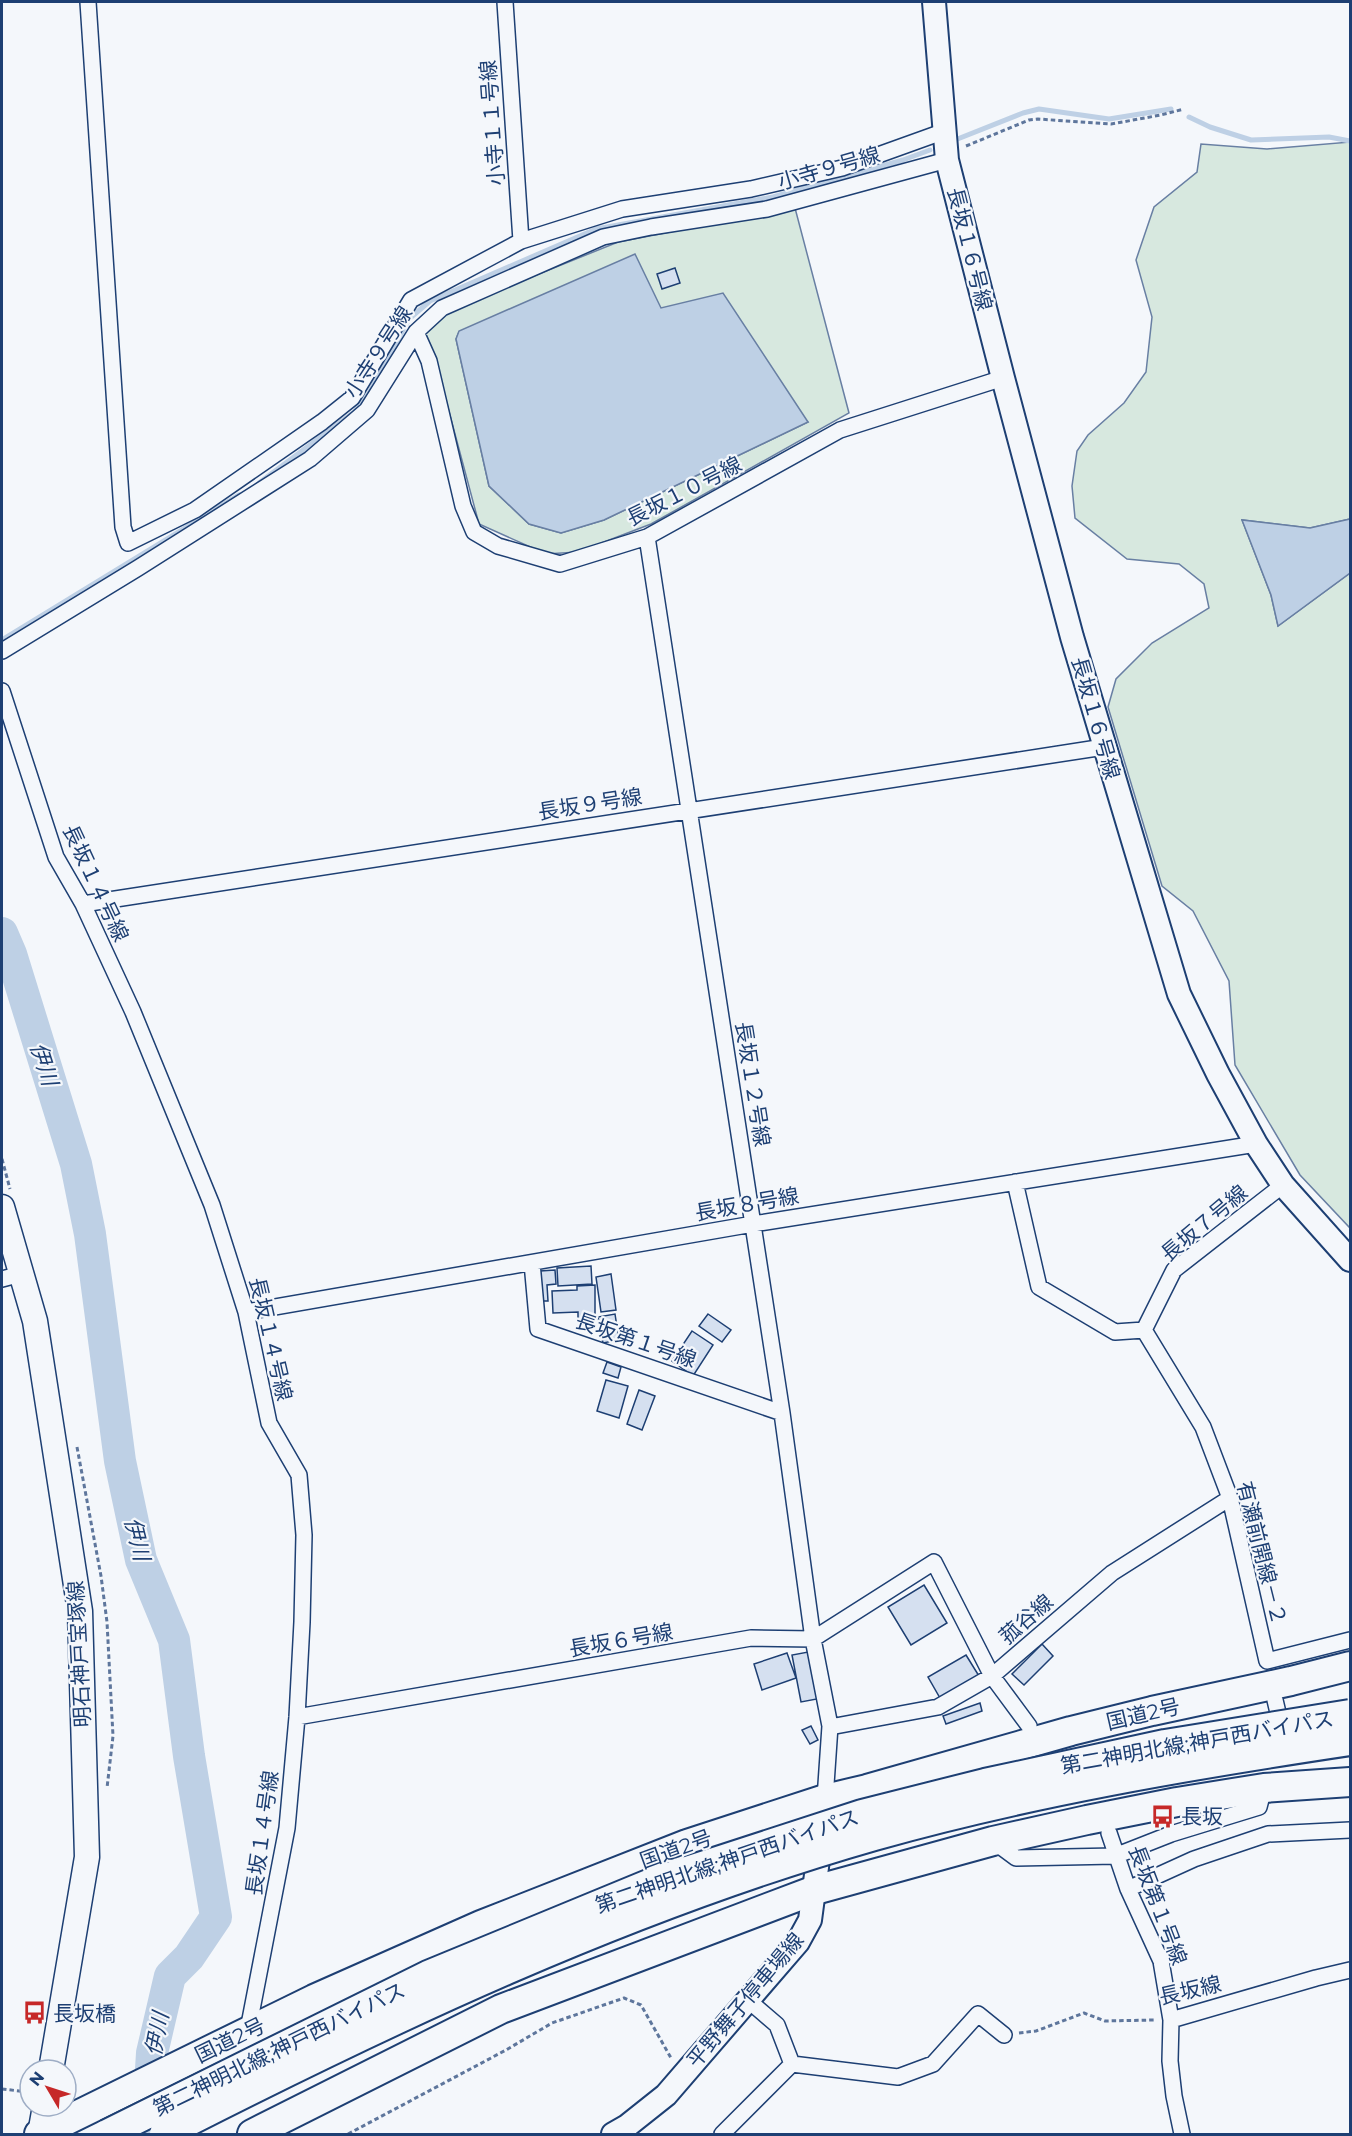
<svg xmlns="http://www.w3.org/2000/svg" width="1352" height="2136" font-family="Montserrat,'Noto Sans JP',sans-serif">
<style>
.green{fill:#d7e8df;stroke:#687fa3;stroke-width:1.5;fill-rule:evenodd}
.water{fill:#bed0e5;stroke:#687fa3;stroke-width:1.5}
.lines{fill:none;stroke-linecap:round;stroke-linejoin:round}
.stream{stroke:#bed0e5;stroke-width:5}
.river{stroke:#bed0e5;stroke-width:32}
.building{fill:#d5e0f0;stroke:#1d3f73;stroke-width:1.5}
.street-casing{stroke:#1d3f73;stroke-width:18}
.secondary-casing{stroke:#1d3f73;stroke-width:26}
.primary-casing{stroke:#1d3f73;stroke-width:27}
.highway-casing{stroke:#1d3f73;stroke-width:32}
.path{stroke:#5e769c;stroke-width:3;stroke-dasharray:4.5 3;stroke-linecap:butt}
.street{stroke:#f4f7fb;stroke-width:15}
.secondary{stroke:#f4f7fb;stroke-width:22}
.primary{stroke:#f4f7fb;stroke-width:24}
.highway{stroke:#f4f7fb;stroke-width:28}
.highway-bridge-casing{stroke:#1d3f73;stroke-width:32;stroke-linecap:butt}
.highway-bridge{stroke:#f4f7fb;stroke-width:28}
.labels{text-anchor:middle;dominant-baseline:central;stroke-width:4.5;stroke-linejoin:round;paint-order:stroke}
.street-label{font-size:21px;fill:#1d3f73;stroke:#f4f7fb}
.poi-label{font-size:21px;fill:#1d3f73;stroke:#f4f7fb;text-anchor:start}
.water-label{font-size:22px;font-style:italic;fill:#1d3f73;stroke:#f4f7fb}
</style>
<rect width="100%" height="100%" fill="#f4f7fb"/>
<path class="green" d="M1350 142V519L1310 528 1242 520 1271 595 1278 626 1350 573V1228L1300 1175 1235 1065 1229 981 1193 911 1162 886 1108 707 1116 679 1152 643 1209 608 1204 584 1179 564 1127 559 1075 518 1072 486 1077 451 1088 435 1124 403 1146 372 1152 317 1136 260 1154 207 1197 172 1201 144 1267 149Z
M795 208 849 413 651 524 578 552 546 554 479 524 435 359 423 331 445 312 618 242ZM661 308 808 422 604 520 561 533 529 524 489 486 456 339 459 332Z"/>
<path class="water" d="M635 254 661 308 723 293 808 422 604 520 561 533 529 524 489 486 456 339 459 331Z
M1350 519V573L1278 626 1271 595 1242 520 1310 528Z"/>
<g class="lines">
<path class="stream" d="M1189 117 1210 127 1251 140 1329 137 1350 141
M955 140 1023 113 1039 109 1109 119 1171 109
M259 483 354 412 369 393 409 319 430 301 596 229 773 197 903 160 930 150
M2 640 239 495"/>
<path class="river" d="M2 933 11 954 76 1164 90 1234 120 1461 141 1560 174 1640 189 1756 216 1917 189 1957 170 1976 152 2053 147 2134"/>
</g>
<path class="building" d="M675 268 680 283 662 289 657 274Z
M591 1266 592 1284 558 1286 557 1268Z
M555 1270 556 1284 547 1285 548 1301H543L540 1271Z
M611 1274 616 1310 601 1312 596 1277Z
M595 1285V1318L578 1319V1312L553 1313 552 1291 577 1290V1286Z
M615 1314 619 1340 603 1343 598 1317Z
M708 1314 731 1330 722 1342 699 1326Z
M692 1331 713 1345 693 1376 672 1361Z
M607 1362 621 1367 618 1378 603 1373Z
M606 1380 628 1386 619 1418 597 1411Z
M639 1390 655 1396 642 1430 627 1424Z
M924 1585 947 1623 911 1645 888 1607Z
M1042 1644 1053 1656 1024 1685 1012 1674Z
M808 1652 817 1699 801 1702 792 1655Z
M787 1653 796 1678 762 1690 754 1664Z
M966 1655 979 1676 940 1698 928 1677Z
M980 1703 982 1711 946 1724 943 1716Z
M811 1726 818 1740 810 1744 802 1730Z"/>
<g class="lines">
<defs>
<path id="street" d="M88 2 123 527 128 543 195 510 322 422 352 398 411 300 521 241 622 209 751 189 842 168 945 131
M505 2 521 241
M416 332 429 361 463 506 474 532 498 546 560 564 647 537 840 430 1003 378
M647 537 782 1413 813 1639 830 1726 825 1799
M2 651 138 568 310 459 367 410 416 332 442 308 603 237 651 227 767 209 947 160
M2 691 56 857 83 904 133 1012 212 1205 246 1312 269 1423 299 1475 304 1535 302 1622 297 1717 287 1828 248 2030
M83 904 1104 747
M1015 1182 1039 1287 1115 1332 1144 1330
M532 1263 538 1329 782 1413
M2 1279 21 1274
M246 1312 753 1224 1256 1144
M1144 1330 1203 1427 1230 1498 1267 1661 1350 1640
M1144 1330 1174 1270 1283 1185
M1275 1700 1282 1730
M297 1717 751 1638 813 1639 934 1562 992 1676 1029 1726
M830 1727 938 1707 992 1676 1112 1573 1230 1498
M1109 1833 1128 1889 1161 1961 1171 2020 1170 2061 1174 2096 1182 2134
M993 1841 1016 1858 1115 1856 1171 1834 1259 1807 1264 1788
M1128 1889 1194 1859 1268 1834 1350 1830
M748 2000 777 2025 792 2064
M1171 2020 1316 1978 1350 1970
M722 2134 792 2064 898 2077 933 2064 978 2014 1004 2035"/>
<path id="secondary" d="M934 2 947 160 1003 378 1072 637 1179 994 1218 1074 1256 1144 1283 1185 1350 1260
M613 2134 627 2126 666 2095 798 1942 810 1920 821 1837"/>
<path id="primary" d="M2 1207 35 1321 80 1611 87 1857 51 2070
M40 2134 45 2106"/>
<path id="highway" d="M39 2134 314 1999 481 1925 687 1844 825 1799 867 1789 1071 1731 1152 1711 1291 1681 1350 1666
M252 2134 501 2009 815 1890 993 1841 1087 1820 1177 1802 1264 1788 1350 1782"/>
</defs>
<use href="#street" class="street-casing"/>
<use href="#secondary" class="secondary-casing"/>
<use href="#primary" class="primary-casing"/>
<use href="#highway" class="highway-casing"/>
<path class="path" d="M966 146 1029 120 1038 119 1111 124 1161 115 1184 109
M2 1159 10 1189
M77 1447 101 1576 107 1622 113 1736 107 1788
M1019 2033 1036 2031 1084 2013 1105 2021 1154 2020
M2 2089 28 2092
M348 2134 506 2050 552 2023 624 1998 641 2005 671 2058"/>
<use href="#street" class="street"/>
<use href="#secondary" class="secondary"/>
<use href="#primary" class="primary"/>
<use href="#highway" class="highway"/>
<defs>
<path id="highway-bridge" d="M107 2134 428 1975 656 1881 862 1814 985 1783 1165 1744 1350 1714
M164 2134C393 2017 626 1907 874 1836 1030 1792 1190 1765 1350 1741"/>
</defs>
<use href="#highway-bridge" class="highway-bridge-casing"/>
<use href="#highway-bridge" class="highway-bridge"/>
</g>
<defs>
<symbol id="bus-bare" viewBox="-9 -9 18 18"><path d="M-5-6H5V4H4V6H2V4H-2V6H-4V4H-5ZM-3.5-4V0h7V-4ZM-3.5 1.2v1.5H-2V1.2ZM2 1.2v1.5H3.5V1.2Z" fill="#c62828" stroke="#f4f7fb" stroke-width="2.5" paint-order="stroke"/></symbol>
</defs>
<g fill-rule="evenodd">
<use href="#bus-bare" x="1146" y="1800" width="33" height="33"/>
<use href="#bus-bare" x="18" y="1996" width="33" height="33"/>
</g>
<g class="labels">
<g class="street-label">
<text transform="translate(492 123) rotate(-94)">小寺１１号線</text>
<text transform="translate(829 168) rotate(-16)">小寺９号線</text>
<text transform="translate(970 249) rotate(76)">長坂１６号線</text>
<text transform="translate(378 352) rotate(-57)">小寺９号線</text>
<text transform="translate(684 491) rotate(-27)">長坂１０号線</text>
<text transform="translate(1096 718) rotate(74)">長坂１６号線</text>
<text transform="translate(590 804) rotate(-9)">長坂９号線</text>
<text transform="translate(96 883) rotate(65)">長坂１４号線</text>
<text transform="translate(753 1084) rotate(81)">長坂１２号線</text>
<text transform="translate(747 1204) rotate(-10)">長坂８号線</text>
<text transform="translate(1204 1223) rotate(-40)">長坂７号線</text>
<text transform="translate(271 1339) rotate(77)">長坂１４号線</text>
<text transform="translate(636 1340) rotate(19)">長坂第１号線</text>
<text transform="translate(1262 1553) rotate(76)">有瀬前開線－２</text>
<text transform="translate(1026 1619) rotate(-41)">菰谷線</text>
<text transform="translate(621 1640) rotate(-10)">長坂６号線</text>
<text transform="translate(79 1654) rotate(-93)">明石神戸宝塚線</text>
<text transform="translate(1143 1714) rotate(-13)">国道2号</text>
<text transform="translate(1197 1742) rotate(-10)">第二神明北線;神戸西バイパス</text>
<text transform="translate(262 1833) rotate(-82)">長坂１４号線</text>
<text transform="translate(676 1849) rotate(-20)">国道2号</text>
<text transform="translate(727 1861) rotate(-19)">第二神明北線;神戸西バイパス</text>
<text transform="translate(1158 1905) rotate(69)">長坂第１号線</text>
<text transform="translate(1190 1990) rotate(-13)">長坂線</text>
<text transform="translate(745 2000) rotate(-50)">平野舞子停車場線</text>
<text transform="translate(230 2040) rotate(-26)">国道2号</text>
<text transform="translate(279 2049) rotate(-26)">第二神明北線;神戸西バイパス</text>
</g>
<g class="poi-label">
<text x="1181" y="1816">長坂</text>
<text x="53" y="2013">長坂橋</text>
</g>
<g class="water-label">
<text transform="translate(44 1064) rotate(72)">伊川</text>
<text transform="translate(137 1539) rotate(76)">伊川</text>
<text transform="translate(157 2034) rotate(-79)">伊川</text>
</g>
</g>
<rect width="1352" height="2136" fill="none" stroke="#1d3f73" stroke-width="6"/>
<g transform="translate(48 2088) rotate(309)"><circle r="28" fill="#f4f7fb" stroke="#9eadc5" stroke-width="1.5"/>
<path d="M0-4.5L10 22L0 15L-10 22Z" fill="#c62828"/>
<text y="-9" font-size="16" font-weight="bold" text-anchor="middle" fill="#1d3f73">N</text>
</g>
</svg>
